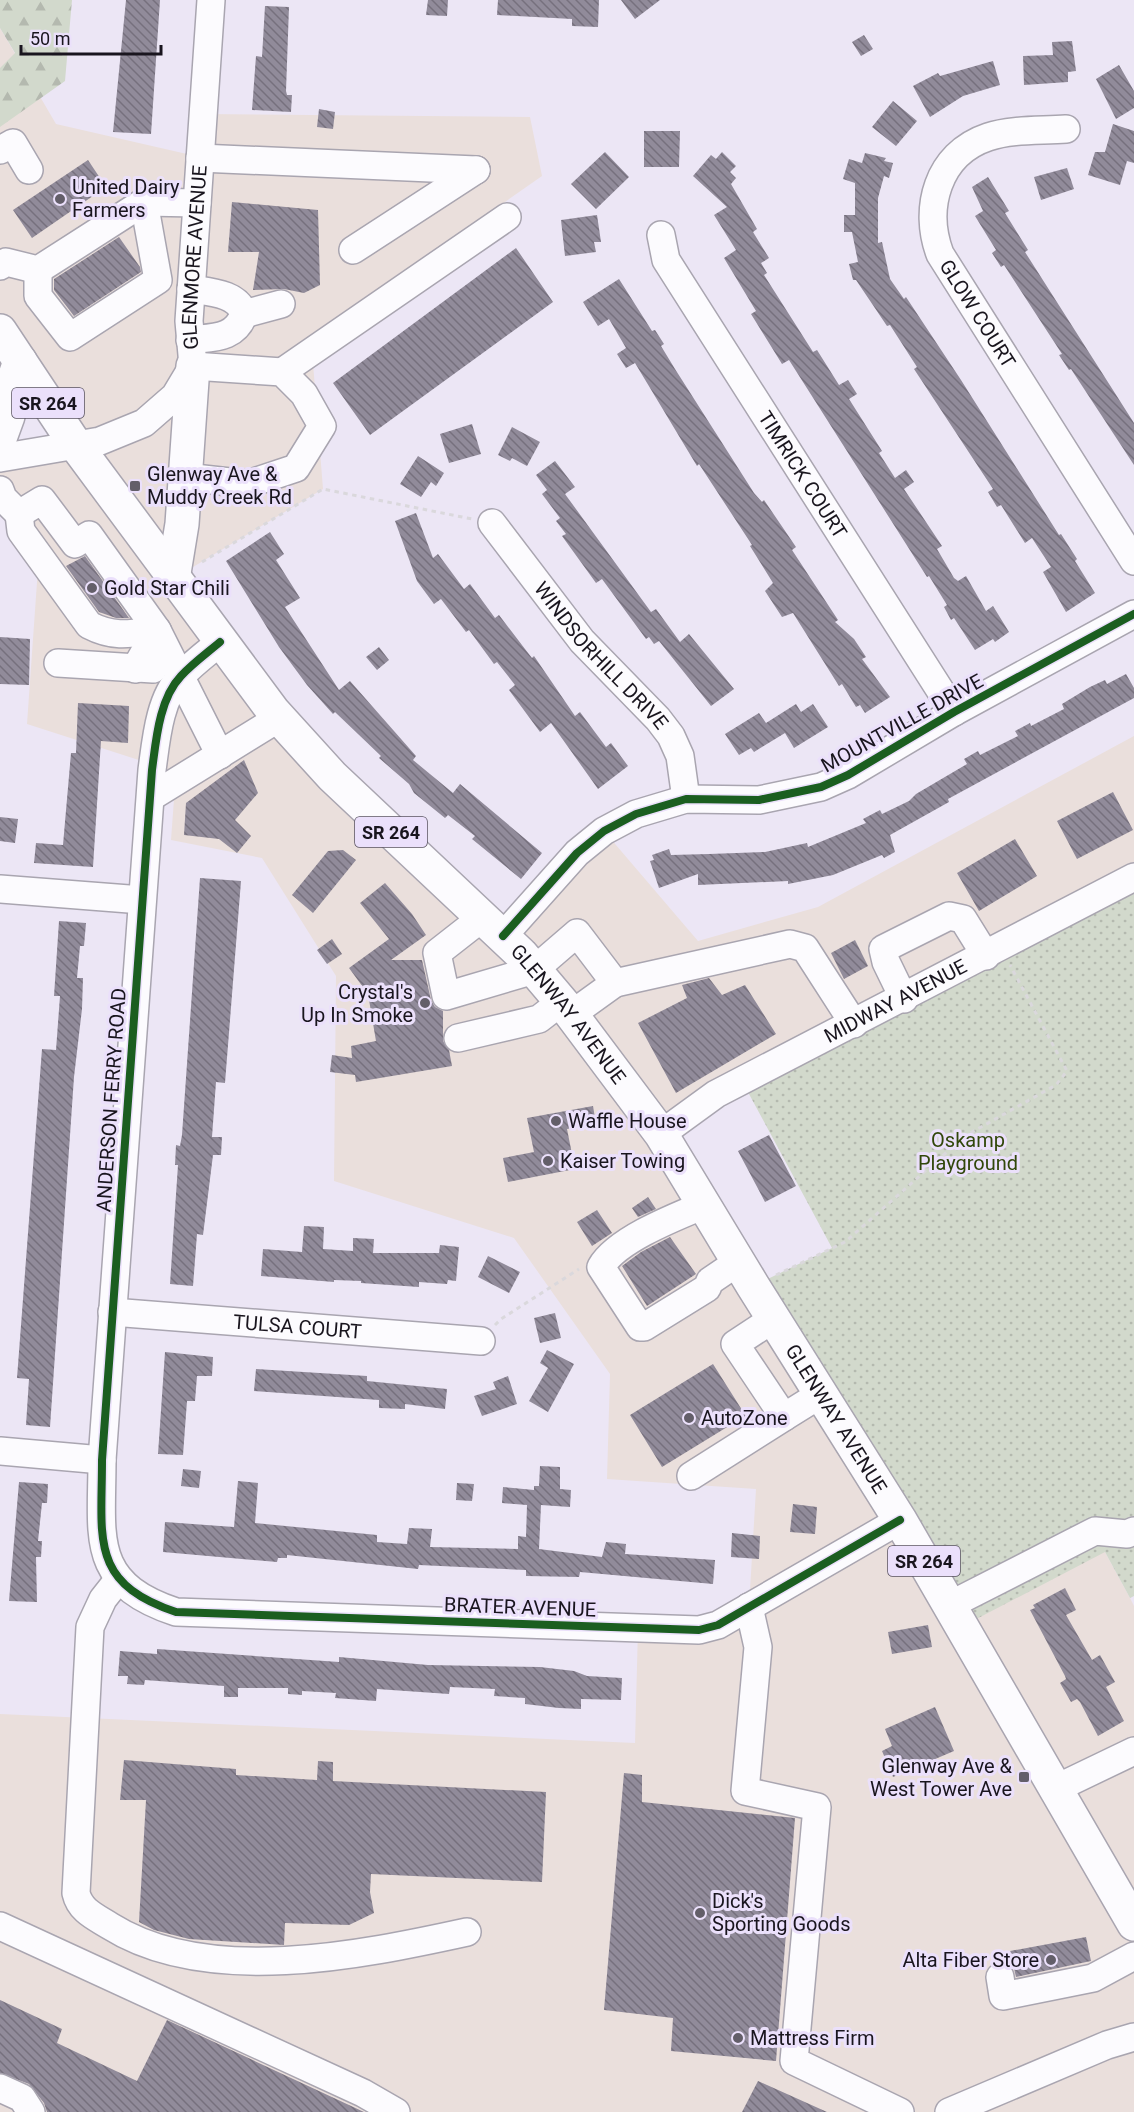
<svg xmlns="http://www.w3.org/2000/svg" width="1134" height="2112" font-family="Roboto,sans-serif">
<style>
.commercial{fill:#eadfdc}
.forest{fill:url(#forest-firs)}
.park{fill:url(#park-dots)}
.building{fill:url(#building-back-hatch)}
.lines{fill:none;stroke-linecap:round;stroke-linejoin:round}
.minor-casing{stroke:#a9a5b0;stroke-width:30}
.major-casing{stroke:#a9a5b0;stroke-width:36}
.path{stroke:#dad8dc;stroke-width:3;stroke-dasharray:4.5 4.5;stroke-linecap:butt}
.minor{stroke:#fcfbfe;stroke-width:27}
.major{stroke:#fcfbfe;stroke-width:33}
.cycleway-casing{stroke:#ebe0fb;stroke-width:11}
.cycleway{stroke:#1b5e20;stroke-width:8}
.poi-dot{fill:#635e69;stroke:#ebe0fb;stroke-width:2}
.labels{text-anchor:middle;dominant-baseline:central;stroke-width:6;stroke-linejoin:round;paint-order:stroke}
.shield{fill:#ebe0fb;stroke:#585260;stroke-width:1.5}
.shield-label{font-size:18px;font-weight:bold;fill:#19151e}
.poi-label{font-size:20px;fill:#19151e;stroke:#ebe0fb;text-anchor:start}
.street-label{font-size:20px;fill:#19151e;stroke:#ebe0fb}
.park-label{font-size:20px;fill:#31470a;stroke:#ebe0fb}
</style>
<defs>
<pattern id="forest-firs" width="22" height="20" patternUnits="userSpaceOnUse" patternTransform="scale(1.5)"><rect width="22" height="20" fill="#d2d9cc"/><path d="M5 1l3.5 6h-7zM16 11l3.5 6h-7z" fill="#b4b9af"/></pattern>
<pattern id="park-dots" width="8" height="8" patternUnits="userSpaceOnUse" patternTransform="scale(1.5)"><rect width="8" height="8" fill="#d2d9cc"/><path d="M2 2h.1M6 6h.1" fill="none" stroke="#b4b9af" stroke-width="1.8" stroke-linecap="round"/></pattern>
<pattern id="building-back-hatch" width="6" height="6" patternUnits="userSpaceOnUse" patternTransform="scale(1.5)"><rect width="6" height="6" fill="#918b9a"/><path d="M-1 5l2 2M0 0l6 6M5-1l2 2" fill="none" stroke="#76707d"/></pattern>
</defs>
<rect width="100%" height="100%" fill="#ece6f5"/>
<path class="commercial" d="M0 28 56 124 200 157 203 114 530 117 542 176 311 338 323 489 173 579 205 623 503 935 604 831 698 941 818 907 1134 736V877L661 1134 753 1286 1105 1552 1130 1598 1134 1606V2112H0V1714L635 1743 638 1628 749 1607 756 1489 607 1479 610 1374 514 1238 334 1181 336 976 262 858 171 840 176 772 27 724 38 568 0 510V458L75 444 0 331Z"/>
<path class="forest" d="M0 0H72L65 81 0 127V68L15 53 0 28Z"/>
<path class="park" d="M1134 877V1596L1130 1598 1105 1552 963 1626 753 1286 832 1248 742 1081Z"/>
<path class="building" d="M126 0H160L151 134 113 132Z
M428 0H448L447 16 426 15Z
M498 0H599L598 27 572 26V19L497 15Z
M621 0H660L635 19Z
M265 6 289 7 286 91 287 95H292L291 112 252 110 256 56 262 57Z
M864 35 873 49 861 56 852 42Z
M1072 41 1076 71 1068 72V82L1024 85 1023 56 1053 55 1052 42Z
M993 61 1000 85 963 96 930 117 913 86 938 73 940 76Z
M1119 65 1134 91V108L1116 119 1096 79Z
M893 101 917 121 896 146 872 127Z
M319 109 335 112 333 129 317 127Z
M1113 124 1134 131V163L1127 161 1120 185 1088 175 1095 152H1105Z
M644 131H680L679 167H644Z
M605 152 629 177 596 209 571 184Z
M722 152 736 166 730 172 736 178 731 184 757 229 753 232 769 258 761 263 767 273 764 275 813 352 817 350 839 385 848 380 857 394 849 399 882 451 879 453 895 478 906 470 914 482 904 489 942 546 937 549 954 578 958 581 966 576 986 611 993 606 1009 632 995 642 993 639 975 650 954 618 951 620 944 607 947 605 929 576 927 577 789 360 782 364 751 314 756 311 724 258 736 250 714 215 727 207 693 176 711 155 716 159Z
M865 153 886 158 884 161 893 163 889 178 884 176 878 198V243L882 242 890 279 904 299 906 297 961 380 1059 535 1061 534 1077 559 1075 561 1095 593 1066 612 1043 572 1051 567 1032 538 1025 543 1001 505 997 507 988 492 993 489 914 369 917 367 890 325 887 326 856 280H853L849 264 858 262 852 232H844V215H855V183L843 179 849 159 862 163Z
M88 160 106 187 32 238 13 210Z
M1067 168 1074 189 1041 200 1034 177Z
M988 177 1009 211 1005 213 1028 250 1025 252 1134 423V465L1071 369 1069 370 1059 355 1062 354 1004 265 1001 267 992 253 996 250 975 216 983 211 972 187Z
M232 202 318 210 320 285 304 293 284 289 253 290 259 252H228Z
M597 215 601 242H594L596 252 565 256 561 220Z
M119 237 140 267 141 272 74 316 54 290V279Z
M516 248 553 302 370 435 333 383Z
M619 279 652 331 655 330 664 344 661 346 675 369 754 493 762 502 764 500 796 547 792 550 838 620 835 622 854 639 866 657 862 659 890 697 865 713 860 705 856 707 842 684 839 686 793 613 782 617 765 591 773 583 750 546 752 545 699 464 697 466 635 363 626 368 617 354 626 348 609 319 598 326 583 302Z
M472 424 481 454 449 463 440 434Z
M512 427 540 442 527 466 512 458 510 461 498 455Z
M418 456 444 473 436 486 431 482 421 497 400 484Z
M555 461 575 487 565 494 651 612 656 609 680 642 689 634 734 689 711 706 659 641 654 644 649 637 646 639 602 579 596 583 562 536 566 534 556 521 560 518 542 494 547 490 536 475Z
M416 513 433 558 438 554 464 589 470 584 495 618 499 615 525 649 532 658 534 656 575 716 580 712 606 747 611 743 628 766 598 789 551 723 540 732 509 690 515 685 497 662 494 664 469 630 466 632 441 599 434 604 417 581 395 521Z
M270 532 284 554 276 560 300 598 285 607 339 690 350 681 416 756 413 760 453 793 460 784 542 853 521 879 472 839 475 836 448 815 445 818 414 793 409 784 379 758 381 756 335 712 333 714 307 685 279 647 226 561Z
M85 556 129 618H116L99 612 66 566Z
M0 637 30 639 29 685 0 684Z
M379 647 389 660 377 670 366 657Z
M1126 674 1134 688V698L948 799 949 802 890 835 895 852 884 858 882 855 833 875 788 884V881L698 885V874L659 888 650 861 654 860 652 855 669 849 671 855 709 854 765 852 807 843 808 847 866 823 863 819 880 810 882 814 909 801 916 794 967 764 964 759 978 751 980 755 1018 736 1015 731 1030 723 1031 726 1064 709 1062 704 1090 687 1105 680 1107 684Z
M78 703 129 706 128 743 101 741 93 867 34 863 36 843 63 845 71 753H76Z
M796 704 801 712 813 704 828 727 794 748 785 733 754 752 751 748 739 755 725 734 759 713 766 723Z
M244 760 258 793 235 820 251 836 237 853 219 839 184 835 186 803Z
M1113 792 1133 830 1077 859 1057 821Z
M0 817 18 819 15 843 0 841Z
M1015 839 1037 876 979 911 957 873Z
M343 850 356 860 313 913 292 895 328 851Z
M200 878 241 881 225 1083 216 1082 212 1137H222L221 1155H213L203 1235 197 1234 193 1286 170 1284 178 1165H175L176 1145 180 1146 182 1135Z
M385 883 412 914 426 935 391 960H422L431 1000 435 1007 443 1011V1041L449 1050 452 1066 356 1082 355 1075 330 1072 332 1055 352 1058 351 1046 376 1041 368 994 349 968 389 939 360 903Z
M59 921 86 923 84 946H80L77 978H83L82 1009 74 1077 50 1427 26 1425 29 1379 17 1378 42 1049 56 1050 60 996H54Z
M332 939 342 954 327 964 317 950Z
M855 940 868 966 844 979 831 953Z
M709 978 722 995 745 985 776 1034 676 1093 638 1023 687 998 682 985Z
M593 1106 596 1124 567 1129 575 1169 508 1182 503 1158 534 1152 527 1118Z
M769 1135 796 1186 765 1202 738 1151Z
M648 1197 656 1209 638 1217 632 1208Z
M597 1210 612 1233 592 1246 577 1222Z
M304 1226 324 1227 323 1249 353 1251V1238L374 1239 373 1253H439L440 1245 459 1247 456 1281 448 1280 447 1284 419 1282V1287L361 1283V1281L334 1280V1282L261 1276 263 1249 302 1252Z
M670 1237 696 1274 647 1306 622 1266 641 1252Z
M488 1256 520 1272 509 1293 478 1277Z
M555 1313 561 1338 540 1343 534 1318Z
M547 1350 574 1364 548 1412 529 1401 548 1368 540 1363Z
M165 1352 213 1357 212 1376H197L195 1401H187L183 1455 158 1454Z
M713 1364 749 1421 744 1424 737 1421 662 1467 630 1415Z
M256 1369 367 1376V1381L447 1389 445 1409 405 1404V1409L379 1408V1400L254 1391Z
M508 1376 517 1404 482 1416 474 1396 496 1389 493 1382Z
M540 1466 560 1467V1489L571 1490 570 1507 541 1505 539 1549 602 1557 606 1542 626 1544 625 1554 715 1560 713 1584 580 1572 579 1577 526 1576V1570L419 1565 418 1569 287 1555V1558H278L277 1562 163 1552 165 1522 234 1527 238 1481 258 1483 255 1523 377 1535V1542L407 1544 409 1528 432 1529 430 1547 518 1549V1536L526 1537 527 1505 502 1503 503 1487 534 1490V1486H539Z
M183 1469 201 1471 199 1488 181 1486Z
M19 1482 48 1484 47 1503H42L38 1541H42L41 1557H36L37 1602 9 1601Z
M457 1483 474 1484 472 1501 456 1500Z
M793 1504 817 1507 815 1534 790 1532Z
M732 1533 760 1536 759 1559 731 1557Z
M1065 1588 1076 1610 1066 1615 1092 1660 1100 1655 1115 1682 1106 1687 1124 1721 1098 1736 1080 1702 1077 1699 1071 1702 1060 1683 1066 1679 1065 1676 1030 1610 1035 1608 1033 1605Z
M928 1625 932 1647 892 1654 888 1632Z
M157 1649 339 1662V1657L428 1665 540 1667 574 1671 587 1676 622 1678 621 1700 581 1699V1709L559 1708 525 1704V1698L494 1696 495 1689 450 1687 449 1694 377 1689 376 1701 335 1698 336 1693 302 1691V1695L288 1694V1688H238V1697H224V1686L145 1680 144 1685 127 1684 128 1676H118L120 1651 157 1654Z
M935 1707 954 1751 893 1777 882 1751 892 1746 885 1729Z
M124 1760 236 1769V1775L317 1780 318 1761 333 1762V1781L546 1792 542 1882 371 1874 370 1892 374 1913 349 1925 285 1923 284 1945 189 1939 154 1930 139 1922 146 1800H120Z
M624 1773 642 1775V1802L795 1818 776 2061 671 2051 673 2018 604 2010Z
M1086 1937 1091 1961 1016 1977 1010 1951Z
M0 2000 62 2029 57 2043 137 2081 167 2020 364 2112H47L44 2103 29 2084 0 2073Z
M758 2081 827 2112H742Z"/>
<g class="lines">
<defs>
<g id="minor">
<path id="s1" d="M1066 129C1040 131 1012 129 988 137 937 154 923 209 940 254L1134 561"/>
<path d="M0 150 13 143 29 170"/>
<path d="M200 158 476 170"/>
<path id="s2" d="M661 235 666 260 954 712"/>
<path d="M353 250 476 170"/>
<path d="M0 266 6 262 38 270 144 202 197 203"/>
<path d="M38 270V296L70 337 158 280 144 202"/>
<path d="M191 289C209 292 238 293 244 314L281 304"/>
<path d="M190 340C214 337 235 339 244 314"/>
<path d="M282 372 507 217"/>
<path id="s3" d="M0 458 100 441 144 423 175 396 193 366 189 321 211 0"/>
<path d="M185 477 248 484 296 468 322 426 304 394 282 372 193 366"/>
<path d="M0 490 3 498 19 514 42 500 75 544 89 535 157 630 135 669"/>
<path d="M19 514 21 531 89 625C114 638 130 634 157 630L220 755"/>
<path id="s4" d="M492 523 582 641 658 719 671 736 680 756 686 799"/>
<path d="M220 642C207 653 192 664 181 676 159 699 156 741 152 770L102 1460C102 1538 89 1583 176 1612L699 1630 718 1625 900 1520"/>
<path d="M58 663 153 669"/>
<path d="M151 797 279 718"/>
<path d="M0 889 142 900"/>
<path d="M483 917 437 953 446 996 534 970 577 933 615 983 572 1014"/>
<path d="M503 936 577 853 604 831 636 814 686 799 759 800 821 787 848 775 954 712 1134 614"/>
<path d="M615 983 790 944 805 948 854 1024"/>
<path d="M904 999 886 962 883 949 949 916 963 919 986 956"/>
<path d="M458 1038 539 1019 561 1002"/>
<path id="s5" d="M661 1134 716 1094 1134 877"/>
<path d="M704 1205C675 1217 616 1240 601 1267L640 1327H644L707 1288 710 1281 738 1262"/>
<path id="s6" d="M112 1312 481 1341"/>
<path d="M773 1319 735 1344 784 1417 821 1394"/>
<path d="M0 1451 102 1460"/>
<path d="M691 1476 784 1417"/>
<path d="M118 1580 103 1599 90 1627 76 1893C80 1911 96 1917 110 1926 207 1987 362 1955 467 1932"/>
<path d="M950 1605 1095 1531 1127 1534 1134 1531"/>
<path d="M749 1607 758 1647 745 1791 817 1807 794 2061 900 2112"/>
<path d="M1057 1788 1134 1751"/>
<path d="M0 1926 363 2093 396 2112"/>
<path d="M1000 1977 1003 1996 1093 1978 1134 1956"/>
<path d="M0 2088 22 2098 31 2112"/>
<path d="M949 2112 1107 2045 1134 2037"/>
</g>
<g id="major">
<path id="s7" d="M0 331 75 444 273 711 332 776 521 954 565 1006 661 1134 753 1286 900 1520 1134 1924"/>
<path d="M0 438 8 416 9 393 20 361"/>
<path d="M173 579 182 524 193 366"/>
</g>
</defs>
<use href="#minor" class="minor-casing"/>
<use href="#major" class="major-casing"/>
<path class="path" d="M202 562 323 489 472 519
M776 1275 845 1242 965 1136 1056 1085 1067 1071 1010 965
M495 1325 501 1319 579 1269"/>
<use href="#minor" class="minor"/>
<use href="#major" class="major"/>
<defs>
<path id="cycleway" d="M220 642C207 653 192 664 181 676 159 699 156 741 152 770L102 1460C102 1538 89 1583 176 1612L699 1630 718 1625 900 1520
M503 936 577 853 604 831 636 814 686 799 759 800 821 787 848 775 954 712 1134 614"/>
</defs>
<use href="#cycleway" class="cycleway-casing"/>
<use href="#cycleway" class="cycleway"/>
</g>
<g class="poi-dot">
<circle cx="60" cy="199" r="6"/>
<rect x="129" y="480" width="12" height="12" rx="3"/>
<circle cx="92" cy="588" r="6"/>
<circle cx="425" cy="1003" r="6"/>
<circle cx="556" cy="1121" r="6"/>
<circle cx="548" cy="1161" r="6"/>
<circle cx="689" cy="1418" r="6"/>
<rect x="1018" y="1771" width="12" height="12" rx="3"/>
<circle cx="700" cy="1913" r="6"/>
<circle cx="1051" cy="1960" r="6"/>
<circle cx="738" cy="2038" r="6"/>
</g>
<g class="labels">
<g class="shield">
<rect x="12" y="388" width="72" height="30" rx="4.5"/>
<rect x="355" y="817" width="72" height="30" rx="4.5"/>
<rect x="888" y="1546" width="72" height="30" rx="4.5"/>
</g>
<g class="shield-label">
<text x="48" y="403">SR 264</text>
<text x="391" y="832">SR 264</text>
<text x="924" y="1561">SR 264</text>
</g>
<g class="poi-label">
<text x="72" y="187">United Dairy<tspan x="72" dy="23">Farmers</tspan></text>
<text x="147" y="474">Glenway Ave &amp;<tspan x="147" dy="23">Muddy Creek Rd</tspan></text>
<text x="104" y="588">Gold Star Chili</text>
<text x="413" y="992" text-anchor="end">Crystal's<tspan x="413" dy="23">Up In Smoke</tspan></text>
<text x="568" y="1121">Waffle House</text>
<text x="560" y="1161">Kaiser Towing</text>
<text x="701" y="1418">AutoZone</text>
<text x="1012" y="1766" text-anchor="end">Glenway Ave &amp;<tspan x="1012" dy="23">West Tower Ave</tspan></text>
<text x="712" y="1901">Dick's<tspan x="712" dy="23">Sporting Goods</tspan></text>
<text x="1039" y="1960" text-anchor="end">Alta Fiber Store</text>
<text x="750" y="2038">Mattress Firm</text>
</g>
<g class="street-label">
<text stroke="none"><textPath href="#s3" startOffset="334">GLENMORE AVENUE</textPath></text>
<text stroke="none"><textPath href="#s1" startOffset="291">GLOW COURT</textPath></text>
<text stroke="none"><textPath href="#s2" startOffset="280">TIMRICK COURT</textPath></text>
<text stroke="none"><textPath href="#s4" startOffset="172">WINDSORHILL DRIVE</textPath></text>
<text transform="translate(902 723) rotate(-29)">MOUNTVILLE DRIVE</text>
<text stroke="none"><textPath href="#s5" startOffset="270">MIDWAY AVENUE</textPath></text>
<text stroke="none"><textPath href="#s7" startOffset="892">GLENWAY AVENUE</textPath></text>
<text transform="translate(111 1100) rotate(-86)">ANDERSON FERRY ROAD</text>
<text stroke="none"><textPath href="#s6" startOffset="186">TULSA COURT</textPath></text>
<text stroke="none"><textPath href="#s7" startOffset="1378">GLENWAY AVENUE</textPath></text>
<text transform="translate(520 1607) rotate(2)">BRATER AVENUE</text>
</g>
<g class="park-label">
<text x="968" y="1140">Oskamp<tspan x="968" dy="23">Playground</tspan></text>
</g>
</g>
<path d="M21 45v9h140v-9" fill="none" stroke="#19151e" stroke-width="3"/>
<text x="30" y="45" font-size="18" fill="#19151e" stroke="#ebe0fb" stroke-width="4.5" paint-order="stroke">50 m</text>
</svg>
